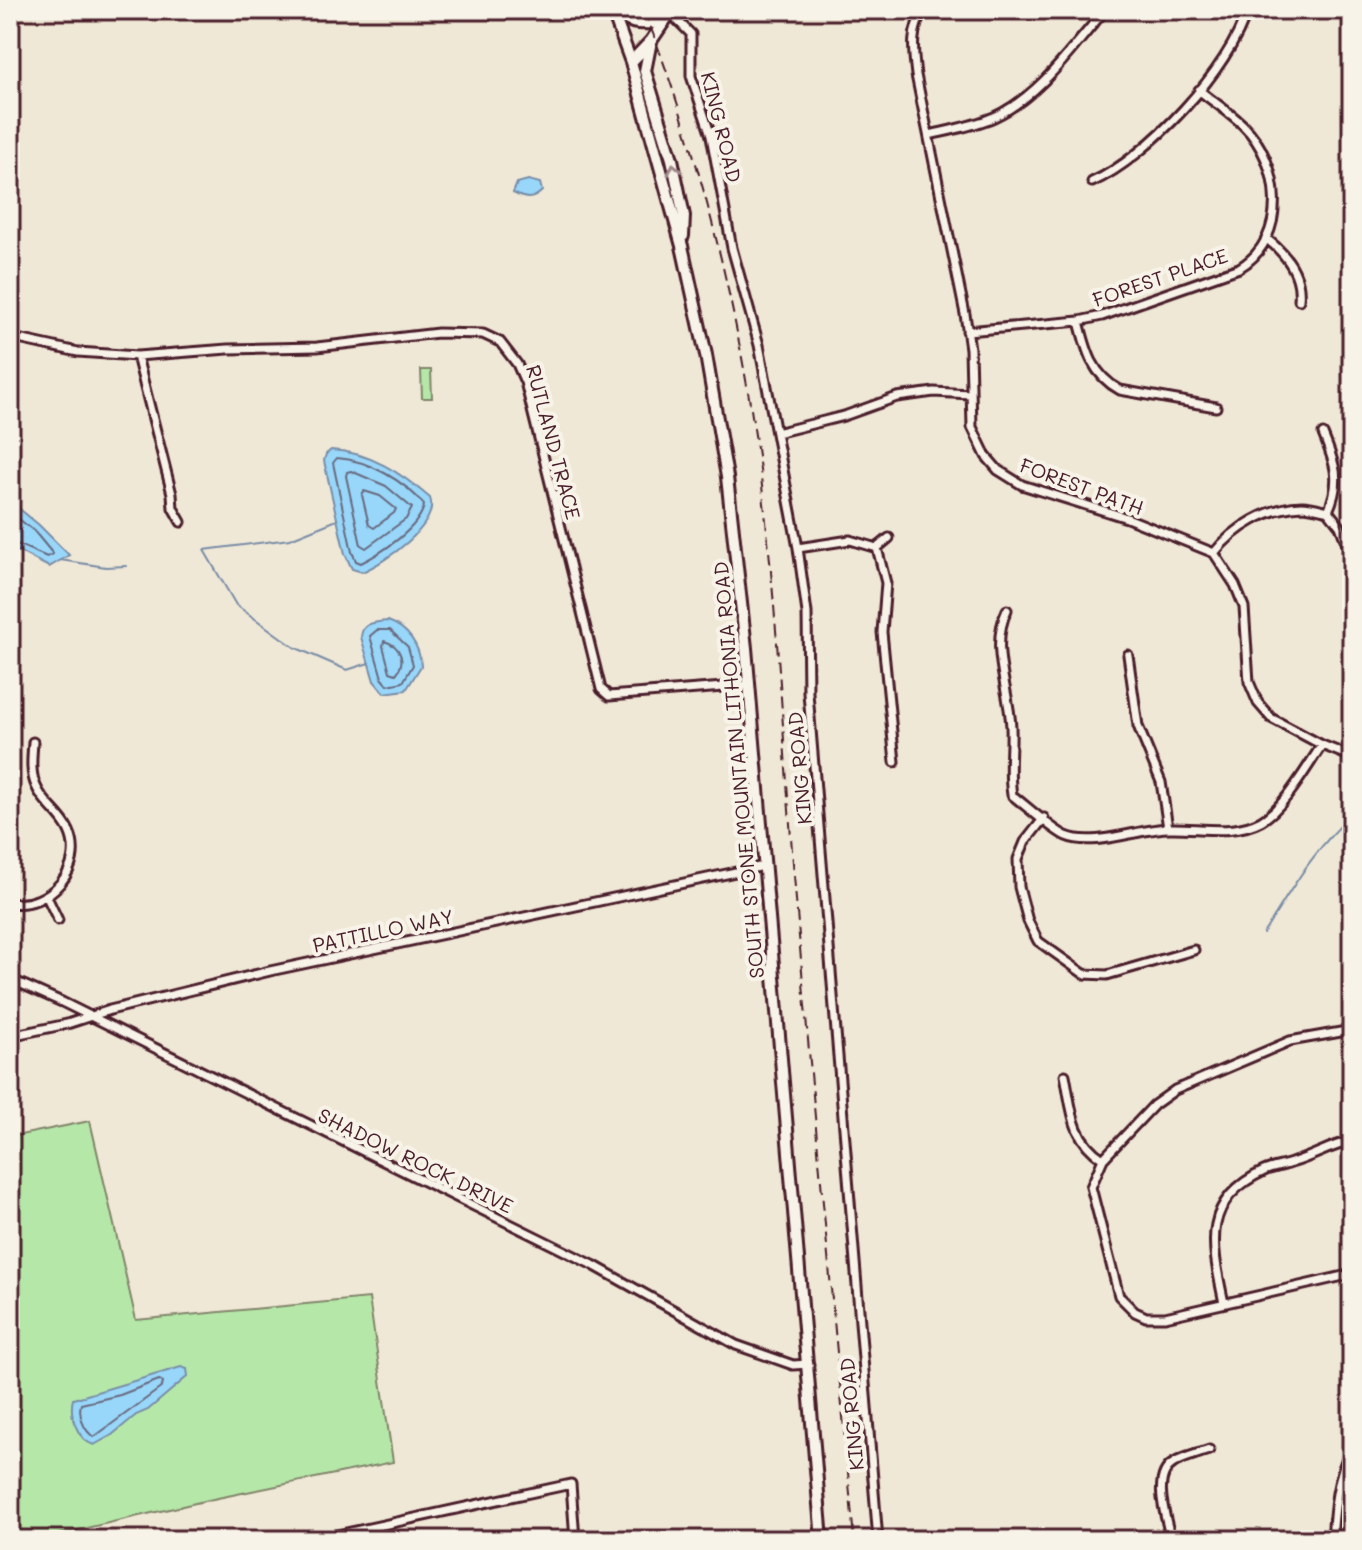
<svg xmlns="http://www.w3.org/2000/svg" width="1362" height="1550" font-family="Mali,sans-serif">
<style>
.green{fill:#b5e8a8;stroke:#80846a;stroke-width:2}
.water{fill:#98d7fa;stroke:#798da7;stroke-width:2}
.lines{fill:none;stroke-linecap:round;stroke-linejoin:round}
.shore{stroke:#69697e;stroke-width:2}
.stream{stroke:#798da7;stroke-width:2}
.minor-casing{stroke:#4a1f2b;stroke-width:13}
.secondary-casing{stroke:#4a1f2b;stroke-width:16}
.minor{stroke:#f7f3e8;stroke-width:7}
.secondary{stroke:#f7f3e8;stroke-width:10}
.rail{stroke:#4a1f2b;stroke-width:2;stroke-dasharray:12 6;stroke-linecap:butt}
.oneway{stroke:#a0898a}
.labels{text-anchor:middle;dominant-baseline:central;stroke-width:8;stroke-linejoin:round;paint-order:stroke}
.street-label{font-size:20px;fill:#4a1f2b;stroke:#f7f3e8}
</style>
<rect width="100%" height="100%" fill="#f0e8d6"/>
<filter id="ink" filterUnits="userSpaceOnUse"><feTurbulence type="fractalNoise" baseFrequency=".0125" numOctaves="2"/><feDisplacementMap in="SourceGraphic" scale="16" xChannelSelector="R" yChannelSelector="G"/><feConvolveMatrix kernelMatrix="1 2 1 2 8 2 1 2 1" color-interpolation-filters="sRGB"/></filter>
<g filter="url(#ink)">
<path class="green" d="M421 370H431L432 398H422Z
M90 1121 136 1320 369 1298 393 1462 213 1499 34 1540H10V1137Z"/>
<path class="water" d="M528 180 540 183 542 191C532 201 525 199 513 193L517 183Z
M331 450C370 452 401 473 430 498 440 525 384 563 362 572L352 569 345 554 324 461 326 454Z
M10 501 39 525 69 555 49 567 10 547Z
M388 621C408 628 420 646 421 666L406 690 384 693 374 681 361 637C362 622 376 622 388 621Z
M181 1367 187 1369 188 1376 148 1410 136 1415 112 1435 94 1445C77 1440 69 1415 73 1399Z"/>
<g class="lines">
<path class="shore" d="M337 458C368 460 405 481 424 505 420 528 381 553 361 563L356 561 352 552 333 463Z
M351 471 386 486 412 508 406 519 366 548 361 545 346 476 347 472Z
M364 491 380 496 396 509 394 513 374 528 369 525 362 495Z
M10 512 34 531 53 554 47 557 10 541
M390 630 408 647 413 665 403 682 388 685 382 678 370 636 377 630Z
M384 641C400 645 407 661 396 674L390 672 383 646Z
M159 1380 163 1382 162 1387 94 1437C84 1431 78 1415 81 1404L120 1395Z"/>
<path class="stream" d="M337 520 290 539 204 550 236 605 294 647 347 670 369 663
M60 560 106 567 126 566
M1263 934C1290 892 1314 848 1352 815"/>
<defs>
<path id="minor" d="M924 10C910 31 913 51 916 75L965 314 970 349 972 427 986 456 998 470 1022 485 1127 518 1214 553 1235 585 1244 607 1249 682 1258 703 1271 718 1322 745 1352 757
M671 14 691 34V76L711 136 732 248 759 345 798 548 807 613 808 693 878 1540
M929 135C951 130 974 126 994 117 1040 96 1073 47 1105 10
M1092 182C1147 158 1231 68 1247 10
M1267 239C1286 254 1302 274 1299 300
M1079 321C1086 350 1092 375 1120 390L1216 407
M967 331 1079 321 1102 316 1239 268C1290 238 1281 162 1243 125 1230 112 1213 102 1199 90
M23 340 78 352 137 356 228 349 317 347 438 333 483 334 500 342 517 364 525 382 601 689 609 696 749 685
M137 356 172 494 173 508 181 522
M776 433 844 416 897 397 934 392 970 394
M1323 434C1335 463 1342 481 1328 511
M798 548 850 540 877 548
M877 548 886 583 882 632 895 762
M877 548 889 538
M1214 553C1235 527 1268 507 1302 506 1310 506 1320 509 1328 511L1340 526 1352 558
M1007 610C989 648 1009 686 1011 727 1012 751 1008 770 1012 795 1025 805 1054 831 1066 836 1095 848 1140 828 1170 828 1199 827 1233 836 1261 821 1285 807 1306 768 1322 745
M1128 655 1138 726 1161 782 1168 828
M1044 818 1025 842 1018 859 1019 887 1028 921 1038 941 1084 974 1107 975 1194 950
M47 897 58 920
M10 903C49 909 86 868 69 831 61 813 43 804 36 786 30 773 32 757 33 742
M10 979 62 1002 593 1265 736 1345 793 1365 809 1364
M1352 1030 1290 1041 1175 1090 1154 1105 1103 1159 1091 1187 1119 1296 1135 1312 1146 1317H1165L1352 1274
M10 1036 67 1024 110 1010 270 971 764 866
M1065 1075C1072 1110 1071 1138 1103 1159
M1224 1303C1212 1246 1200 1201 1264 1171 1273 1167 1284 1166 1294 1162 1314 1156 1331 1145 1352 1141
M10 1534 11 1540
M314 1540 571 1484 575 1540
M1171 1540C1167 1520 1150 1476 1174 1463 1184 1457 1198 1454 1209 1450
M1332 1540C1334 1510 1337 1474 1352 1448"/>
<path id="secondary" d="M612 10 631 62 682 246 706 355 727 477 746 648 822 1540
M615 10C632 28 642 23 664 22
M651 41 645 71 672 159 684 216 683 236
M631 62 651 41 672 10"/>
</defs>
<use href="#minor" class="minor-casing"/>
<use href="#secondary" class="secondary-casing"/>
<use href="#minor" class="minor"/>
<use href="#secondary" class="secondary"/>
<path class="rail" d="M644 10C701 156 739 314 760 470 776 596 782 723 792 850 810 1080 834 1310 854 1540"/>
</g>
<defs><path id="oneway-chevron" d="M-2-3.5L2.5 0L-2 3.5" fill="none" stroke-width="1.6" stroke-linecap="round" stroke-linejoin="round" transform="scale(2)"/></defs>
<use class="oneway" href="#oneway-chevron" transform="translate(674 169) rotate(-103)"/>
</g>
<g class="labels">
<g class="street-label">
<text transform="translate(722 127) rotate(76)">KING ROAD</text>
<text transform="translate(1160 277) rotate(-19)">FOREST PLACE</text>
<text transform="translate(554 442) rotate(75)">RUTLAND TRACE</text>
<text transform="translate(1082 486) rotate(20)">FOREST PATH</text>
<text transform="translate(799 768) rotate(-95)">KING ROAD</text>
<text transform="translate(738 770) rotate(-95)">SOUTH STONE MOUNTAIN LITHONIA ROAD</text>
<text transform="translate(383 930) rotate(-12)">PATTILLO WAY</text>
<text transform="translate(416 1160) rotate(26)">SHADOW ROCK DRIVE</text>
<text transform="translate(851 1414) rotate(-95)">KING ROAD</text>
</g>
</g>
<rect width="1362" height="1550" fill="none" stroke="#f7f3e8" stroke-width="40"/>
<rect x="20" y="20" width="1322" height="1510" fill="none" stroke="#4a1f2b" stroke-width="3" filter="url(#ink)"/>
</svg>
